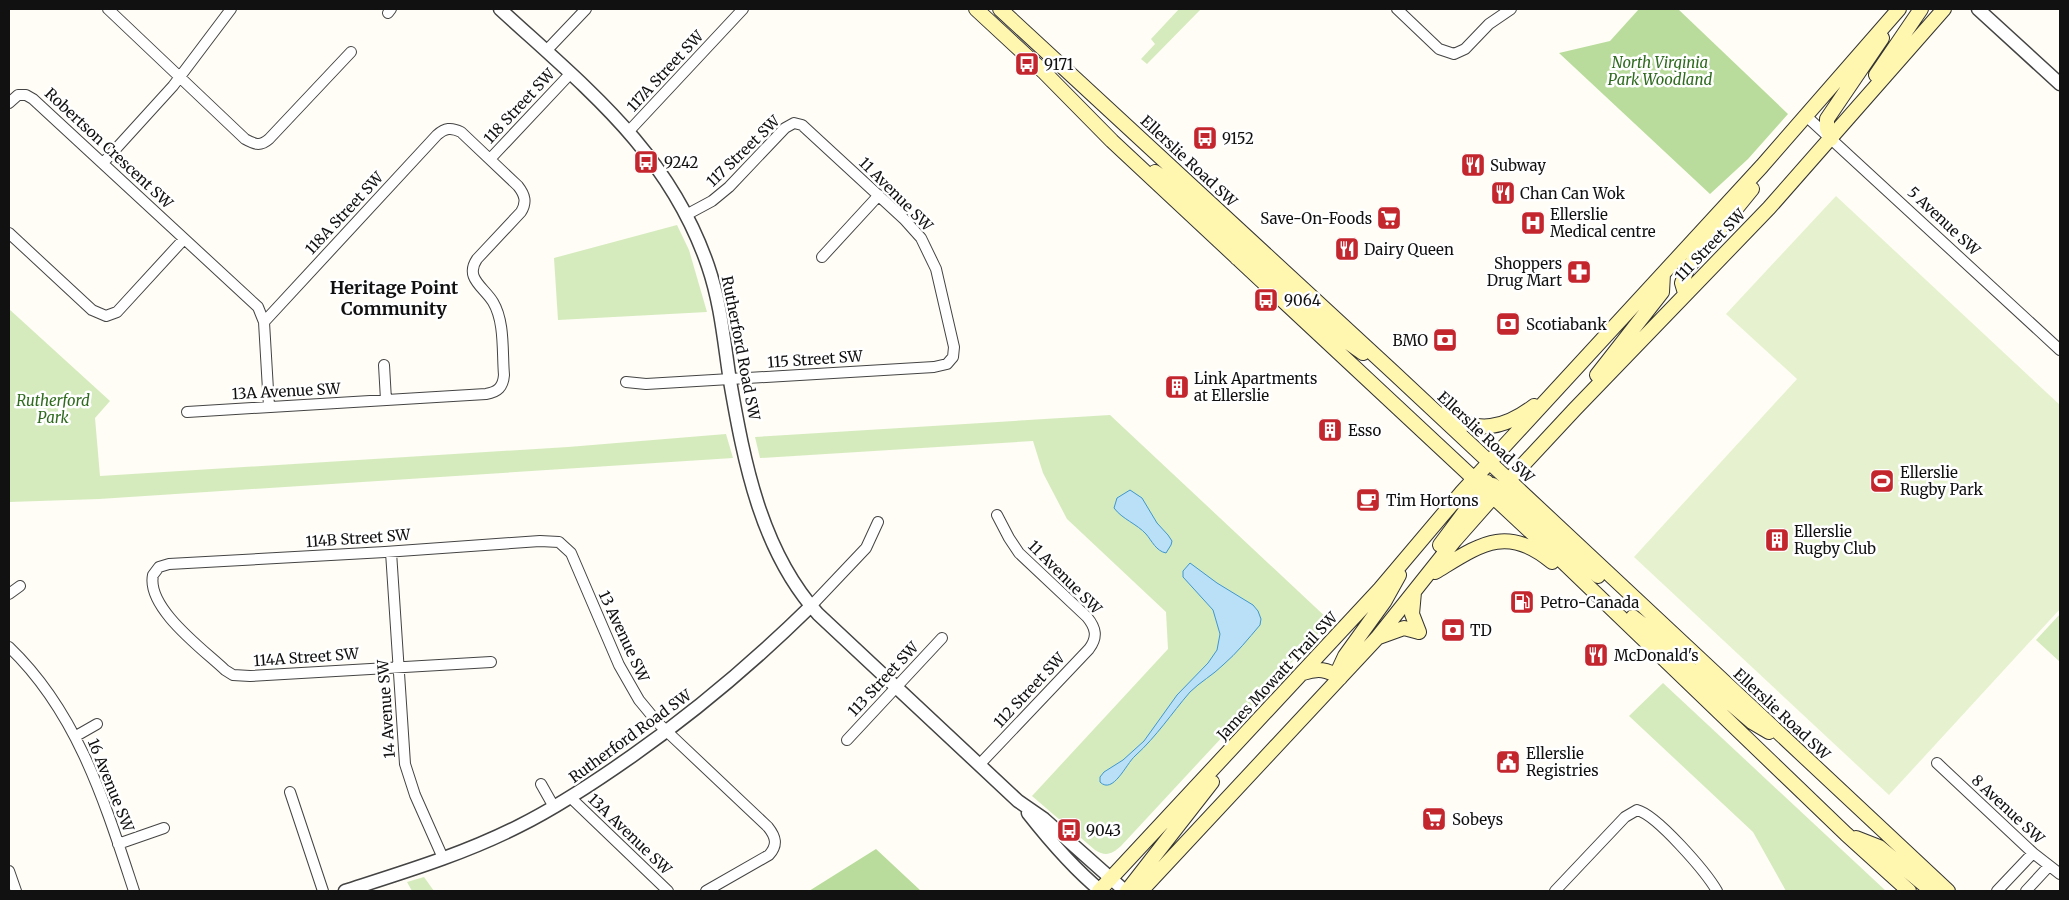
<svg xmlns="http://www.w3.org/2000/svg" width="2069" height="900" font-family="Merriweather,serif">
<style>
.green{fill:#d5ebbd}
.forest{fill:#b9dc9c}
.pitch{fill:#e6f2cf}
.water{fill:#b9e0f7;stroke:#3f96cf}
.lines{fill:none;stroke-linecap:round;stroke-linejoin:round}
.minor-casing{stroke:#444;stroke-width:12}
.tertiary-casing{stroke:#444;stroke-width:15}
.secondary-casing{stroke:#333;stroke-width:16}
.minor{stroke:#fff;stroke-width:10}
.tertiary{stroke:#fff;stroke-width:12}
.secondary{stroke:#fff6b0;stroke-width:14}
.labels{text-anchor:middle;dominant-baseline:central;stroke-width:5;stroke-linejoin:round;paint-order:stroke}
.park-label{font-size:15px;font-style:italic;fill:#2f6b1f;stroke:#fff}
.poi-label{font-size:15px;fill:#111;stroke:#fff;text-anchor:start}
.street-label{font-size:15px;fill:#111;stroke:#fff}
.quarter-label{font-size:18px;font-weight:bold;fill:#111;stroke:#fff}
</style>
<rect width="100%" height="100%" fill="#fffdf5"/>
<path class="green" d="M1179 9H1201L1147 64 1141 59 1155 44 1151 39Z
M677 225 689 250 707 312 558 320 554 258Z
M9 309 110 401 95 418 100 476 568 447 726 434 733 458 99 499 9 502Z
M1110 415 1330 621 1121 846C1112 854 1106 857 1095 850L1032 796 1168 649 1166 612 1067 519 1043 473 1033 441 760 458 755 437Z
M2060 614V662L2036 640Z
M1663 683 1886 891H1786L1753 832 1629 716Z
M424 877 434 891H412L407 882Z"/>
<path class="forest" d="M1639 9H1678L1788 114 1748 159 1710 194 1559 53 1610 41Z
M876 849 921 891H809Z"/>
<path class="pitch" d="M1836 196 2060 405V609L1889 795 1634 557 1797 379 1726 314Z"/>
<path class="water" d="M1130 490 1142 498 1157 523 1168 535 1172 541 1171 545 1166 553C1156 551 1152 541 1146 534 1137 524 1122 519 1114 508L1117 498Z
M1190 563 1217 583 1253 605 1258 611 1261 619 1260 625C1248 639 1237 653 1223 665 1213 675 1200 682 1190 692 1171 714 1157 736 1135 756 1126 764 1113 795 1100 782V777L1104 772 1123 760 1144 741 1177 695 1208 663 1217 650 1220 634 1213 610 1183 577V571Z"/>
<g class="lines">
<defs>
<path id="minor" d="M108 9 245 139C254 144 260 147 269 139L351 52
M1397 9 1439 49 1454 54 1465 49 1489 24 1511 9
M388 13 391 9
M546 51 586 9
M9 103 18 95H26L33 99 258 307 264 322 269 407
M1806 116 2060 350
M629 131 743 9
M490 159 570 74
M103 163 173 86 231 9
M9 233 92 310 106 316 117 312 184 239
M822 257 879 195
M384 365 386 400
M626 382 646 384 934 367 947 364 953 357 954 347 936 269 921 238 904 219 802 125 794 123 785 128 729 187 712 201 686 215
M187 412 486 394C498 392 503 387 504 375 502 352 505 322 493 302 484 287 464 278 477 259L521 212C527 202 525 195 518 186L461 132C451 127 445 128 437 135L264 322
M391 552 405 764 415 795 443 858
M9 594 20 586
M811 606 866 548 878 522
M9 647C78 713 105 803 134 891
M491 662 250 676 233 675 225 670C204 650 146 608 153 575L159 567 169 564 385 552 540 541 559 542 571 553 619 665 639 700 658 723 768 827C776 837 778 845 769 855L706 891
M76 736 97 724
M847 740 942 638
M1937 763 2033 853 2060 874
M979 765 1089 649C1098 637 1096 628 1087 617L1019 553 1009 538 997 515
M541 784 554 807
M290 792 323 891
M571 798 668 891
M118 844 164 828
M9 871 16 891
M1555 891 1625 817 1637 810C1657 815 1706 872 1717 891
M1997 891 2033 853
M2026 891 2049 866"/>
<path id="tertiary" d="M500 9C586 88 669 152 708 266 721 304 724 342 730 381 744 462 761 551 818 614L1018 801 1044 819 1125 891
M1978 9 2060 84
M1028 813C1050 841 1073 868 1101 891
M345 891C404 872 464 854 519 826 559 806 595 782 632 756 696 711 755 661 811 606"/>
<path id="secondary" d="M976 9 1044 72 1112 141 1561 560 1846 834 1909 891
M1000 9 1393 372 1948 891
M1876 75 1921 9
M1831 139 1827 128V119L1882 38
M1155 172 1171 183 1236 241 1247 249 1261 250
M1237 258 1253 259 1342 338 1363 353
M1685 293 1682 283 1687 269 1752 189
M1597 375 1662 292 1663 274
M1446 413C1477 435 1505 428 1534 406
M1493 485 1598 576
M1440 545 1487 482
M1435 572C1478 546 1506 523 1552 562
M1414 592 1412 614 1419 632
M1633 617 1672 647 1680 648 1686 646
M1379 637 1404 628 1419 632
M1671 664 1683 665 1690 669 1752 722 1769 732
M1303 673C1318 668 1327 669 1340 678
M1340 678 1339 669 1345 656 1384 602 1399 575
M1856 838 1879 847 1932 891
M1099 891 1380 589 1462 492 1762 166 1899 9
M1127 891 1212 782
M1141 891 1377 638 1455 540 1493 497 1575 409 1769 208 1944 9"/>
</defs>
<use href="#minor" class="minor-casing"/>
<use href="#tertiary" class="tertiary-casing"/>
<use href="#secondary" class="secondary-casing"/>
<use href="#minor" class="minor"/>
<use href="#tertiary" class="tertiary"/>
<use href="#secondary" class="secondary"/>
</g>
<defs>
<symbol id="bus-square" viewBox="-11 -11 22 22"><rect x="-9" y="-9" width="18" height="18" rx="4" fill="#c4262e" stroke="#fff"/><path d="M-5-6H5V4H4V6H2V4H-2V6H-4V4H-5ZM-3.5-4V0h7V-4ZM-3.5 1.2v1.5H-2V1.2ZM2 1.2v1.5H3.5V1.2Z" fill="#fff"/></symbol>
<symbol id="restaurant-square" viewBox="-11 -11 22 22"><rect x="-9" y="-9" width="18" height="18" rx="4" fill="#c4262e" stroke="#fff"/><path d="M-5-6h1v4h1v-4h1v4h1v-4h1v5L-1.5 .5V6h-2V.5L-5-1ZM5-6V6H3V1.5H1.5Q1.5-4 5-6Z" fill="#fff"/></symbol>
<symbol id="supermarket-square" viewBox="-11 -11 22 22"><rect x="-9" y="-9" width="18" height="18" rx="4" fill="#c4262e" stroke="#fff"/><path d="M-6-5.5h2.5l.6 2H6L4.5 2H-2.5L-4.4-4H-6ZM-1.5 3.2a1.3 1.3 0 1 0 .1 0ZM3 3.2a1.3 1.3 0 1 0 .1 0Z" fill="#fff"/></symbol>
<symbol id="hospital-square" viewBox="-11 -11 22 22"><rect x="-9" y="-9" width="18" height="18" rx="4" fill="#c4262e" stroke="#fff"/><path d="M-5-5h3v3.5h4V-5h3V5h-3V1.5h-4V5h-3Z" fill="#fff"/></symbol>
<symbol id="pharmacy-square" viewBox="-11 -11 22 22"><rect x="-9" y="-9" width="18" height="18" rx="4" fill="#c4262e" stroke="#fff"/><path d="M-2-6h4v4h4v4h-4v4h-4v-4h-4v-4h4Z" fill="#fff"/></symbol>
<symbol id="bank-square" viewBox="-11 -11 22 22"><rect x="-9" y="-9" width="18" height="18" rx="4" fill="#c4262e" stroke="#fff"/><path d="M-6-4H6V4H-6ZM0-2.3a2.3 2.3 0 1 0 0 4.6a2.3 2.3 0 1 0 0-4.6Z" fill="#fff"/></symbol>
<symbol id="building-square" viewBox="-11 -11 22 22"><rect x="-9" y="-9" width="18" height="18" rx="4" fill="#c4262e" stroke="#fff"/><path d="M-4-6H4V6H1V3H-1V6H-4ZM-2.5-4.3h1.7v1.8h-1.7ZM.8-4.3h1.7v1.8H.8ZM-2.5-1h1.7V.8h-1.7ZM.8-1h1.7V.8H.8Z" fill="#fff"/></symbol>
<symbol id="stadium-square" viewBox="-11 -11 22 22"><rect x="-9" y="-9" width="18" height="18" rx="4" fill="#c4262e" stroke="#fff"/><path d="M0-5a6.5 5 0 1 0 0 10a6.5 5 0 1 0 0-10ZM-3.5-1.8h7v3.6h-7Z" fill="#fff"/></symbol>
<symbol id="cafe-square" viewBox="-11 -11 22 22"><rect x="-9" y="-9" width="18" height="18" rx="4" fill="#c4262e" stroke="#fff"/><path d="M-5.5-4.5H6V0H3Q3 3.5 0 3.5H-2.5Q-5.5 3.5-5.5 0ZM3-3.2v2h1.7v-2ZM-6 4.5H4V6H-6Z" fill="#fff"/></symbol>
<symbol id="fuel-square" viewBox="-11 -11 22 22"><rect x="-9" y="-9" width="18" height="18" rx="4" fill="#c4262e" stroke="#fff"/><path d="M-5.5-6h7V0h2V4h1.3V-2.5L3-4.5l.8-.8L6-3V5H2.5V1h-1V6h-7ZM-4.2-4.7v3.2H.2V-4.7Z" fill="#fff"/></symbol>
<symbol id="civic-square" viewBox="-11 -11 22 22"><rect x="-9" y="-9" width="18" height="18" rx="4" fill="#c4262e" stroke="#fff"/><path d="M-.6-6.5H3V-4.5H.6V-3L4-1V1h2V6H-6V1h2V-1L-.6-3ZM-1.2 2.5V6h2.4V2.5Z" fill="#fff"/></symbol>
</defs>
<g fill-rule="evenodd">
<use href="#bus-square" x="1013" y="50" width="28" height="28"/>
<use href="#bus-square" x="1191" y="124" width="28" height="28"/>
<use href="#bus-square" x="632" y="148" width="28" height="28"/>
<use href="#restaurant-square" x="1459" y="151" width="28" height="28"/>
<use href="#restaurant-square" x="1489" y="179" width="28" height="28"/>
<use href="#supermarket-square" x="1375" y="204" width="28" height="28"/>
<use href="#hospital-square" x="1519" y="209" width="28" height="28"/>
<use href="#restaurant-square" x="1333" y="235" width="28" height="28"/>
<use href="#pharmacy-square" x="1565" y="258" width="28" height="28"/>
<use href="#bus-square" x="1252" y="286" width="28" height="28"/>
<use href="#bank-square" x="1494" y="310" width="28" height="28"/>
<use href="#bank-square" x="1431" y="326" width="28" height="28"/>
<use href="#building-square" x="1163" y="373" width="28" height="28"/>
<use href="#building-square" x="1316" y="416" width="28" height="28"/>
<use href="#stadium-square" x="1868" y="467" width="28" height="28"/>
<use href="#cafe-square" x="1354" y="486" width="28" height="28"/>
<use href="#building-square" x="1763" y="526" width="28" height="28"/>
<use href="#fuel-square" x="1508" y="588" width="28" height="28"/>
<use href="#bank-square" x="1439" y="616" width="28" height="28"/>
<use href="#restaurant-square" x="1582" y="641" width="28" height="28"/>
<use href="#civic-square" x="1494" y="748" width="28" height="28"/>
<use href="#supermarket-square" x="1420" y="805" width="28" height="28"/>
<use href="#bus-square" x="1055" y="816" width="28" height="28"/>
</g>
<g class="labels">
<g class="park-label">
<text x="1660" y="62">North Virginia<tspan x="1660" dy="17">Park Woodland</tspan></text>
<text x="53" y="400">Rutherford<tspan x="53" dy="17">Park</tspan></text>
</g>
<g class="poi-label">
<text x="1044" y="64">9171</text>
<text x="1222" y="138">9152</text>
<text x="664" y="162">9242</text>
<text x="1490" y="165">Subway</text>
<text x="1520" y="193">Chan Can Wok</text>
<text x="1550" y="214">Ellerslie<tspan x="1550" dy="17">Medical centre</tspan></text>
<text x="1372" y="218" text-anchor="end">Save-On-Foods</text>
<text x="1364" y="249">Dairy Queen</text>
<text x="1562" y="263" text-anchor="end">Shoppers<tspan x="1562" dy="17">Drug Mart</tspan></text>
<text x="1284" y="300">9064</text>
<text x="1526" y="324">Scotiabank</text>
<text x="1428" y="340" text-anchor="end">BMO</text>
<text x="1194" y="378">Link Apartments<tspan x="1194" dy="17">at Ellerslie</tspan></text>
<text x="1348" y="430">Esso</text>
<text x="1900" y="472">Ellerslie<tspan x="1900" dy="17">Rugby Park</tspan></text>
<text x="1386" y="500">Tim Hortons</text>
<text x="1794" y="531">Ellerslie<tspan x="1794" dy="17">Rugby Club</tspan></text>
<text x="1540" y="602">Petro-Canada</text>
<text x="1470" y="630">TD</text>
<text x="1614" y="655">McDonald's</text>
<text x="1526" y="753">Ellerslie<tspan x="1526" dy="17">Registries</tspan></text>
<text x="1452" y="819">Sobeys</text>
<text x="1086" y="830">9043</text>
</g>
<g class="street-label">
<text transform="translate(665 71) rotate(-47)">117A Street SW</text>
<text transform="translate(519 106) rotate(-47)">118 Street SW</text>
<text transform="translate(109 148) rotate(43)">Robertson Crescent SW</text>
<text transform="translate(743 151) rotate(-44)">117 Street SW</text>
<text transform="translate(1189 161) rotate(43)">Ellerslie Road SW</text>
<text transform="translate(896 194) rotate(45)">11 Avenue SW</text>
<text transform="translate(344 213) rotate(-47)">118A Street SW</text>
<text transform="translate(1944 221) rotate(43)">5 Avenue SW</text>
<text transform="translate(1710 245) rotate(-46)">111 Street SW</text>
<text transform="translate(741 348) rotate(79)">Rutherford Road SW</text>
<text transform="translate(815 359) rotate(-4)">115 Street SW</text>
<text transform="translate(286 391) rotate(-3)">13A Avenue SW</text>
<text transform="translate(1486 437) rotate(43)">Ellerslie Road SW</text>
<text transform="translate(358 538) rotate(-4)">114B Street SW</text>
<text transform="translate(1065 577) rotate(45)">11 Avenue SW</text>
<text transform="translate(624 636) rotate(65)">13 Avenue SW</text>
<text transform="translate(306 657) rotate(-4)">114A Street SW</text>
<text transform="translate(1277 676) rotate(-47)">James Mowatt Trail SW</text>
<text transform="translate(883 679) rotate(-47)">113 Street SW</text>
<text transform="translate(1029 690) rotate(-47)">112 Street SW</text>
<text transform="translate(386 709) rotate(-94)">14 Avenue SW</text>
<text transform="translate(1782 714) rotate(43)">Ellerslie Road SW</text>
<text transform="translate(630 736) rotate(-36)">Rutherford Road SW</text>
<text transform="translate(111 785) rotate(68)">16 Avenue SW</text>
<text transform="translate(2008 809) rotate(43)">8 Avenue SW</text>
<text transform="translate(630 834) rotate(44)">13A Avenue SW</text>
</g>
<g class="quarter-label">
<text x="394" y="287">Heritage Point<tspan x="394" dy="21">Community</tspan></text>
</g>
</g>
<rect width="2069" height="900" fill="none" stroke="#111111" stroke-width="20"/>
</svg>
